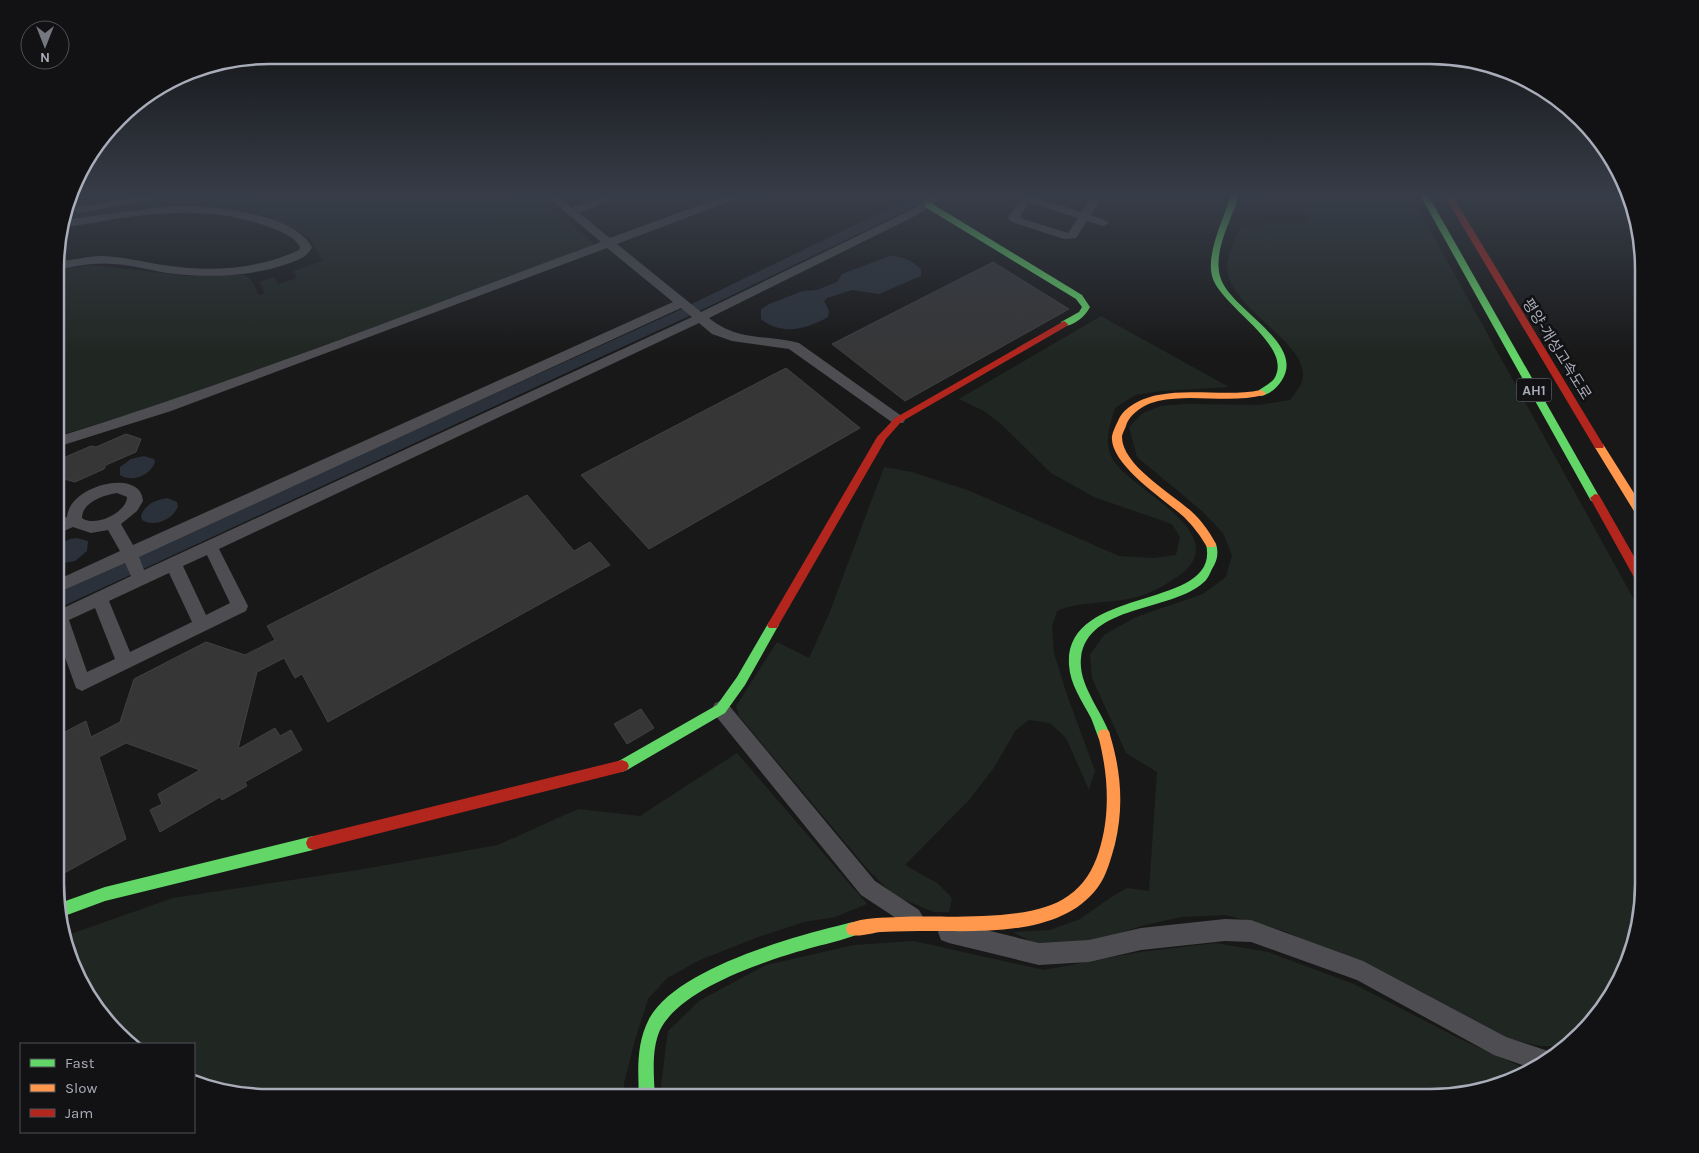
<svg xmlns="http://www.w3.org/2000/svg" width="1699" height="1153" font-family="Karla,'Noto Sans KR',sans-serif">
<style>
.green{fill:#202722}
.water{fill:#2b313a}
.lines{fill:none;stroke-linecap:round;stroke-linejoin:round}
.canal{fill:#2b313a;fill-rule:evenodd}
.building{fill:#363637;stroke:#414144}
.street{fill:#4e4e52;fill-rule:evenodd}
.fast{fill:#63d668;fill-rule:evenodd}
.slow{fill:#ff974d;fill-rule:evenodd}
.jam{fill:#b3261e;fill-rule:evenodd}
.labels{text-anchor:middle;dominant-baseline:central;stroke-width:5;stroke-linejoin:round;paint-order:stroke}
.shield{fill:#121214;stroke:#7c7e88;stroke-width:1}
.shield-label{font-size:14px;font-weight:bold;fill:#a9acb9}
.street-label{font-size:15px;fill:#a9acb9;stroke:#121214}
.rim{fill:none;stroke:#a9acb9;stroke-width:2.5}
</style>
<rect width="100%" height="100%" fill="#181818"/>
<path class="green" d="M185 195H536L594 243 587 249 164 404 57 436V270L92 265 187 276 243 275C252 277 255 287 259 295L264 293 259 282 274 277 278 284 297 278 293 271 323 261 308 236 269 218 242 211 175 206 63 221 64 216Z
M1303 195H1411L1644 618V898L1633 953 1608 1003 1562 1046H1540L1507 1039 1402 983 1284 931 1226 915 1181 917 1141 926 1097 941 1035 943 1012 932 1050 930 1080 919 1113 896 1127 888 1149 891 1157 772 1126 753 1092 678 1090 655 1104 635 1136 617 1203 594 1226 577 1232 555 1223 533 1202 511 1137 457 1129 427 1143 413 1161 406 1184 404 1260 405 1290 400C1293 395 1298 390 1301 384 1317 345 1228 311 1227 267 1227 255 1236 238 1241 227L1273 222H1306Z
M1101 316 1229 387 1161 391 1135 395 1115 408C1110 425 1104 439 1111 456 1124 488 1237 532 1180 575 1164 586 1147 596 1128 599 1104 604 1080 601 1057 611L1052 627 1054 653 1066 692 1095 771 1089 790 1066 738 1050 723 1029 720 1016 730 993 769 970 799 905 865 937 883 952 898 949 912H934L895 896 870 872 739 716 736 706 777 642 809 658 829 614 884 467 912 472 970 491 1119 556 1154 558 1176 555 1180 537 1172 524 1094 497 1051 473 1001 424 984 411 959 399Z
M737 753 867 904 835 917 804 922 758 937 700 960 667 978 648 999 633 1047 624 1083 623 1098H269L200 1087 194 1083V1044H133L84 991 65 936 173 898 364 869 498 845 578 809 640 816Z
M914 941 1044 970 1140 952 1216 943 1268 952 1354 984 1458 1038 1531 1071 1444 1098H662L661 1085 668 1031 699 1001 766 965 854 945Z"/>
<path class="water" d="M890 256C903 256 911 261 921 269V276L879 294 852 290 827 298 824 301 829 311 828 317C808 329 780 336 761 319V309L769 304 803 291 817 290 837 282 842 274Z
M144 456 154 459 155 462C151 475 132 483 120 475V467L131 459Z
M167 498 177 502 178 506C174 519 154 528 142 520L141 516C145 504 156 500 167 498Z
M77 538 88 541 87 551 75 561 57 564V545L70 539Z"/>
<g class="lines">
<path class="canal" d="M917 195H934L932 198 685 318 57 609V592L675 312Z"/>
</g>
<path class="building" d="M993 262 1069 309 905 401 832 344Z
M786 368 860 428 649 549 581 475Z
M126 434 141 439 136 452 106 465 104 469 75 482 57 477V470L63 458 91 446 96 447Z
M527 495 574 551 590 542 610 565 328 722 302 674 295 678 284 658 257 672 238 749 275 728 280 736 291 730 302 750 245 782 247 786 222 800 220 797 160 832 150 810 162 804 158 794 200 770 126 743 99 757 126 839 57 877V736L86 721 91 737 120 722 134 679 206 642 245 655 275 640 267 626Z
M641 709 654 728 627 744 614 724Z"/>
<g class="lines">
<path class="street" d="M146 195H169L164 198 78 213 72 210 78 207Z
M545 195H557L572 208 605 195H619L618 197 579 213 610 238 727 195H742L741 197 617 244 701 312 911 210 934 195H946L919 214 709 318C739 342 764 334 799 343L903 417 905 420 903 423H893L789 349 732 341 712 334 699 323 219 549 248 606 246 611 88 688 82 691 76 688 57 635V611L131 576 125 563 57 593V580L120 551 108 530 91 533 73 527 57 534V521L67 517C69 485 141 467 143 501L137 511 121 524 133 545 673 302 607 248 171 411 57 447V437C241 380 420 309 601 242ZM681 308 692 317 144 570 139 557ZM117 493 127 497C127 512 95 528 82 518 82 502 104 495 117 493ZM207 555 230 603 206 615 183 566ZM169 573 192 622 130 652 109 601ZM95 608 115 659 87 672 69 620Z
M1012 195H1033L1032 196 1081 212 1093 195H1103L1091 215 1107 221 1109 223 1103 226 1087 221 1076 238 1064 239 1012 222 1008 218 1020 199ZM1028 202 1078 218 1068 233 1020 218Z
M172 206C209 206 292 211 312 247 307 258 295 261 284 265 247 277 205 278 167 273 149 270 132 265 114 264 94 262 76 266 57 270V262C71 260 85 257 99 256 121 256 142 262 163 265 209 272 257 270 299 250L300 247C294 236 280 231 269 227 218 208 166 211 114 219 97 222 79 226 61 227L63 220Z
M721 701 727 703 875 881 919 910 923 917 919 924 912 928 905 924 861 895 715 715 712 709 715 703Z
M1225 919 1251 920 1363 961 1506 1037 1554 1053 1537 1070 1494 1055 1357 980 1251 942 1225 941 1141 950 1089 962 1039 965 949 943 941 940 938 932 941 924 949 921 1039 943 1089 940 1141 928Z"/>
<path class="fast" d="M1231 195H1239C1232 219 1213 250 1220 276 1228 309 1306 342 1282 380 1277 388 1270 394 1261 396L1256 393C1261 388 1269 385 1274 379 1295 345 1220 307 1212 276 1206 253 1224 218 1231 195Z
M1420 195H1428L1600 498 1599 501H1591Z
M925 203H931L1082 295 1090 307C1085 317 1073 327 1061 326V322L1079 312 1082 307 1076 299 925 207Z
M1211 540 1216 544C1219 554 1217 561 1212 569 1210 573 1208 579 1204 582 1172 612 1087 604 1081 658 1078 685 1102 711 1110 735L1109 739 1104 741 1099 739C1096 732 1094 725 1091 718 1082 701 1070 684 1069 665 1064 583 1222 612 1206 544Z
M773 620 777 622 779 625 777 628 745 685 725 713 627 770 622 772 617 770 615 766 617 762 717 705 737 677 769 622Z
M313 836 318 838 320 843 318 848 313 850 105 901 59 918 57 904 105 887Z
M853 922 858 924 860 929 858 934C842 941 824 944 807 949 765 961 681 988 660 1030 651 1050 654 1077 655 1098H639C638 1071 636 1044 649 1019 677 967 799 935 853 922Z"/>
<path class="slow" d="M1261 390 1266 393 1264 395C1229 404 1193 393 1158 401 1145 404 1130 413 1126 426 1125 429 1122 434 1122 437 1122 465 1172 494 1191 511 1202 521 1209 531 1216 544L1215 547H1207C1200 535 1193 526 1184 517 1165 500 1109 464 1112 436 1113 431 1116 425 1118 421 1124 406 1143 398 1158 395 1192 388 1227 397 1261 390Z
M1599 443 1603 444 1644 509V522L1640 521 1594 446Z
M1104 729 1109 731 1110 735C1121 771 1124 807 1115 844 1111 858 1107 875 1098 887 1062 936 985 931 931 931 915 931 898 931 881 932 871 933 858 938 848 934L846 929 848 924C864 917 883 918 900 917 944 915 1032 923 1068 896 1084 885 1093 870 1099 851 1111 813 1108 773 1098 735L1099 731Z"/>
<path class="jam" d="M1444 195H1452L1604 446 1603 448H1595Z
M1064 321 1068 324 1067 326 901 422 886 439 777 628H769L767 625 769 622 877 437 895 418Z
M1595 494 1599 495 1644 574V589L1640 588 1590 498Z
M622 760 627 762 629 766 627 770 622 772 313 850 308 848 306 843 308 838 313 836Z"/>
</g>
<linearGradient id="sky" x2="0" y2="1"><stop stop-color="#0d0d0d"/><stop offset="0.55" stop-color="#373d48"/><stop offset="1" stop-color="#373d48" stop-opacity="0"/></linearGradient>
<rect width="1699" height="356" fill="url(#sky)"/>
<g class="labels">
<rect class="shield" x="1516.5" y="378.5" width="35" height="23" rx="4"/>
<g class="shield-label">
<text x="1534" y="390">AH1</text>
</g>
<g class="street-label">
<text transform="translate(1557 349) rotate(58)">평양-개성고속도로</text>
</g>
</g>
<path d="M0 0H1699V1153H0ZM269 64H1430A205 205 0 0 1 1635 269V884A205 205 0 0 1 1430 1089H269A205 205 0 0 1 64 884V269A205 205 0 0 1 269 64Z" fill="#121214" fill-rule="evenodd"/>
<path class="rim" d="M269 64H1430A205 205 0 0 1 1635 269V884A205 205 0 0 1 1430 1089H269A205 205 0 0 1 64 884V269A205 205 0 0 1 269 64Z"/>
<rect x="20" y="1043" width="175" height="90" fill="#121214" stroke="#4e5056"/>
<rect x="30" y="1059" width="25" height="8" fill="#63d668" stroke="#4e5056"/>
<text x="65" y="1068" font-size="15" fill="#a9acb9">Fast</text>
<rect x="30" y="1084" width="25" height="8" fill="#ff974d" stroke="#4e5056"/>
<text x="65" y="1093" font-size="15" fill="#a9acb9">Slow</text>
<rect x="30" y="1109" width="25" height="8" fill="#b3261e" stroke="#4e5056"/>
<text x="65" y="1118" font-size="15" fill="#a9acb9">Jam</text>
<g transform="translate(45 45) rotate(180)"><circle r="24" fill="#121214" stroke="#4e5056"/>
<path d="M0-4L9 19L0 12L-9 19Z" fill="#767881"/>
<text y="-8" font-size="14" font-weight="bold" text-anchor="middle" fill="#a9acb9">N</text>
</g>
</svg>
